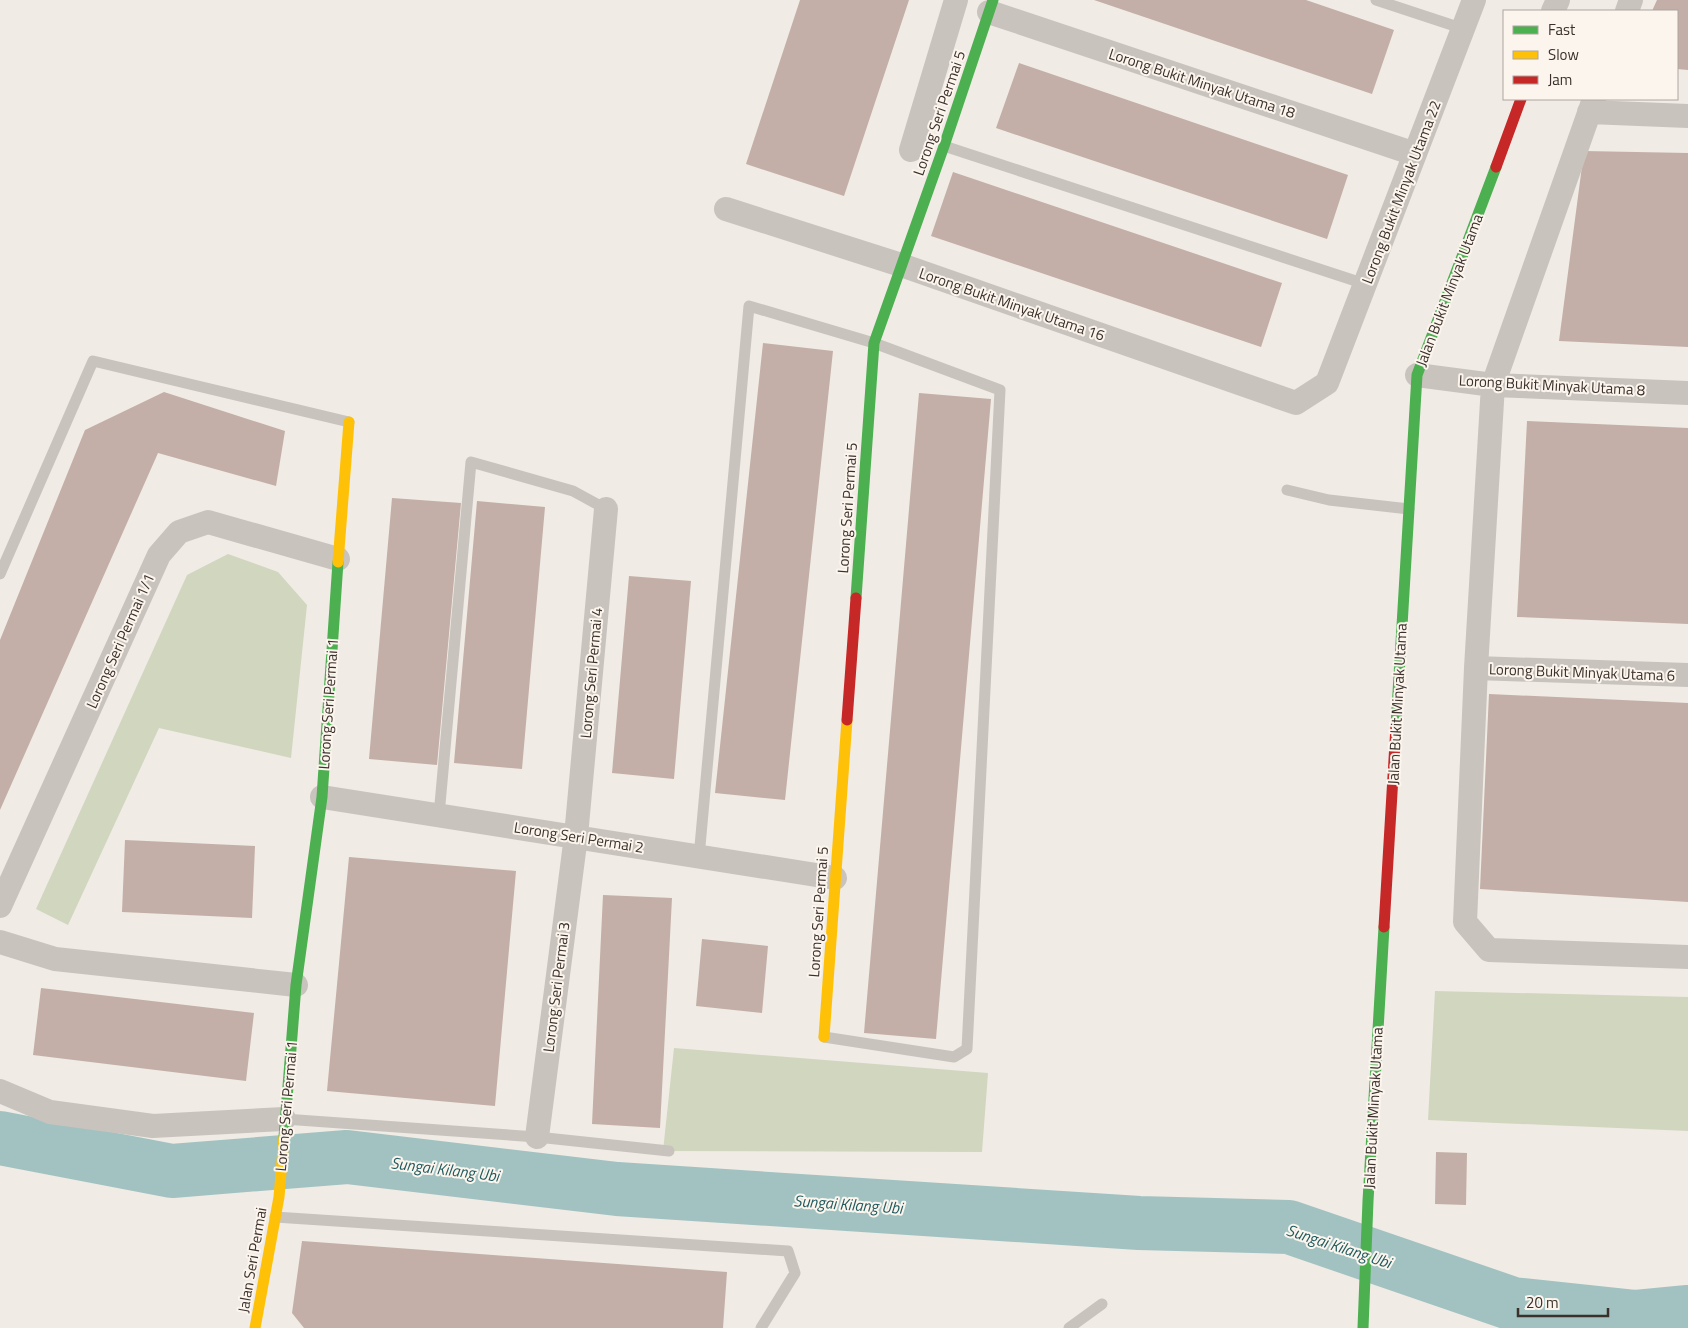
<svg xmlns="http://www.w3.org/2000/svg" width="1688" height="1328" font-family="'Titillium Web',sans-serif">
<style>
.green{fill:#d1d6bf}
.lines{fill:none;stroke-linecap:round;stroke-linejoin:round}
.river{stroke:#a1c2c1;stroke-width:54}
.building{fill:#c3afa7}
.lane{stroke:#c9c3be;stroke-width:11}
.street{stroke:#c9c3be;stroke-width:24}
.fast{stroke:#4caf50;stroke-width:11}
.slow{stroke:#ffc107;stroke-width:11}
.jam{stroke:#c62828;stroke-width:11}
.labels{text-anchor:middle;dominant-baseline:central;stroke-width:4;stroke-linejoin:round;paint-order:stroke}
.street-label{font-size:15px;fill:#3b302b;stroke:#fbf5ee}
.water-label{font-size:16px;font-style:italic;fill:#1f5a5e;stroke:#fbf5ee}
</style>
<rect width="100%" height="100%" fill="#f0ebe5"/>
<path class="green" d="M228 554 278 572 307 605 291 758 159 728 68 925 36 909 187 575Z
M1435 991 1688 997V1131L1428 1120Z
M674 1048 988 1073 982 1152 663 1151Z"/>
<g class="lines">
<path class="river" d="M0 1138 172 1171 347 1157 617 1189 1139 1223 1289 1227 1513 1304 1636 1317 1688 1312"/>
</g>
<path class="building" d="M800 0H909L844 196 746 164Z
M1094 0H1306L1394 30 1372 94Z
M1657 0H1688V70L1677 69V11H1652Z
M1019 63 1348 175 1327 239 996 128Z
M1584 151 1688 153V347L1559 341Z
M953 172 1282 283 1261 347 931 236Z
M763 343 833 351 785 800 715 793Z
M164 392 285 431 276 486 158 453 0 810V640L85 430Z
M919 393 991 399 936 1039 864 1033Z
M1527 421 1688 428V624L1517 617Z
M392 498 461 503 437 765 369 759Z
M477 501 545 507 522 769 454 763Z
M629 576 691 581 674 779 612 773Z
M1489 694 1688 703V902L1480 889Z
M125 840 255 846 252 918 122 912Z
M349 857 516 871 495 1106 327 1091Z
M603 895 672 898 660 1128 592 1124Z
M702 939 768 946 762 1013 696 1006Z
M41 988 254 1013 246 1081 33 1055Z
M1436 1152 1467 1153 1466 1205 1435 1204Z
M302 1241 727 1272 723 1328H304L292 1313Z"/>
<g class="lines">
<path class="lane" d="M1376 0 1464 29
M944 146 1365 284
M1287 490 1329 500 1409 509
M0 574 93 361 349 422
M439 815 471 462 573 491 606 509
M699 857 749 306 874 343 1000 390 967 1049 954 1057 824 1037
M284 1119 537 1137 669 1151
M275 1217 788 1251 795 1273 761 1328
M1069 1328 1102 1304"/>
<path class="street" d="M1553 11 1558 0
M1627 11 1631 0
M989 12 1415 154
M1594 99 1493 385 1476 668 1465 922 1489 950 1688 957
M1589 112 1688 116
M911 150 956 0
M726 209 901 265 1296 403 1327 383 1474 0
M1417 375 1493 385 1688 393
M1476 668 1688 675
M322 797 835 878
M0 906 159 555 179 532 208 522 338 559
M0 942 55 959 296 985
M0 1091 50 1112 153 1126 284 1119
M537 1137 576 836 606 509"/>
<path class="fast" d="M856 598 874 343 944 146 993 0
M1396 726 1417 375 1496 167
M284 1137 296 985 322 797 338 562
M1363 1328 1368 1201 1384 927"/>
<path class="slow" d="M338 562 349 422
M824 1037 847 720
M255 1328 279 1197 284 1137"/>
<path class="jam" d="M1496 167 1521 99
M847 720 856 598
M1384 927 1396 726"/>
</g>
<g class="labels">
<g class="street-label">
<text transform="translate(1202 83) rotate(18)">Lorong Bukit Minyak Utama 18</text>
<text transform="translate(939 113) rotate(-71)">Lorong Seri Permai 5</text>
<text transform="translate(1401 192) rotate(-69)">Lorong Bukit Minyak Utama 22</text>
<text transform="translate(1449 290) rotate(-69)">Jalan Bukit Minyak Utama</text>
<text transform="translate(1012 304) rotate(19)">Lorong Bukit Minyak Utama 16</text>
<text transform="translate(1552 385) rotate(3)">Lorong Bukit Minyak Utama 8</text>
<text transform="translate(847 508) rotate(-86)">Lorong Seri Permai 5</text>
<text transform="translate(120 641) rotate(-66)">Lorong Seri Permai 1/1</text>
<text transform="translate(1582 672) rotate(2)">Lorong Bukit Minyak Utama 6</text>
<text transform="translate(591 673) rotate(-85)">Lorong Seri Permai 4</text>
<text transform="translate(328 704) rotate(-86)">Lorong Seri Permai 1</text>
<text transform="translate(1397 704) rotate(-87)">Jalan Bukit Minyak Utama</text>
<text transform="translate(579 837) rotate(9)">Lorong Seri Permai 2</text>
<text transform="translate(818 912) rotate(-86)">Lorong Seri Permai 5</text>
<text transform="translate(556 987) rotate(-83)">Lorong Seri Permai 3</text>
<text transform="translate(286 1106) rotate(-85)">Lorong Seri Permai 1</text>
<text transform="translate(1373 1108) rotate(-87)">Jalan Bukit Minyak Utama</text>
<text transform="translate(252 1260) rotate(-80)">Jalan Seri Permai</text>
</g>
<g class="water-label">
<text transform="translate(445 1169) rotate(7)">Sungai Kilang Ubi</text>
<text transform="translate(848 1204) rotate(4)">Sungai Kilang Ubi</text>
<text transform="translate(1339 1246) rotate(18)">Sungai Kilang Ubi</text>
</g>
</g>
<rect x="1503" y="10" width="175" height="90" fill="#fbf5ee" stroke="#aea6a0"/>
<rect x="1513" y="26" width="25" height="8" fill="#4caf50" stroke="#aea6a0"/>
<text x="1548" y="35" font-size="15" fill="#3b302b">Fast</text>
<rect x="1513" y="51" width="25" height="8" fill="#ffc107" stroke="#aea6a0"/>
<text x="1548" y="60" font-size="15" fill="#3b302b">Slow</text>
<rect x="1513" y="76" width="25" height="8" fill="#c62828" stroke="#aea6a0"/>
<text x="1548" y="85" font-size="15" fill="#3b302b">Jam</text>
<path d="M1518 1308v8h90v-8" fill="none" stroke="#3b302b" stroke-width="2.5"/>
<text x="1526" y="1308" font-size="15" fill="#3b302b" stroke="#fbf5ee" stroke-width="4" paint-order="stroke">20 m</text>
</svg>
